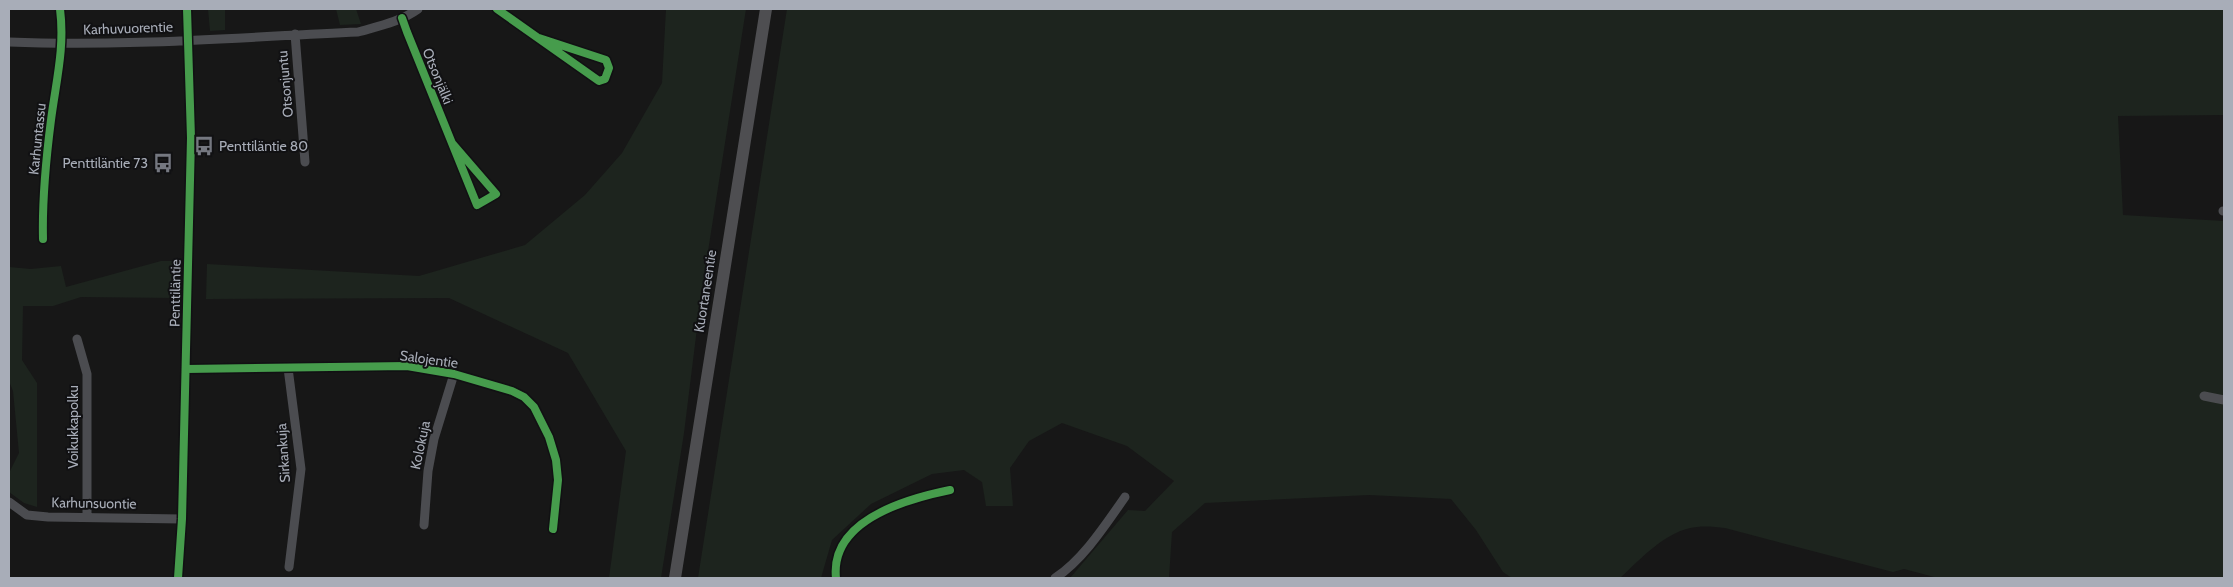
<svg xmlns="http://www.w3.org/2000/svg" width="2233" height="587" font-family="Cabin,sans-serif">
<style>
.green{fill:#1d241e}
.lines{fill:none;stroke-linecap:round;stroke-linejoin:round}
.minor{stroke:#4b4c50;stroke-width:9}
.highway{stroke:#4e4e51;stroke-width:12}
.cycleway-casing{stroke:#111113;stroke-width:11}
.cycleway{stroke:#469c4c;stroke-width:8}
.labels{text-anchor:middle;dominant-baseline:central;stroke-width:4;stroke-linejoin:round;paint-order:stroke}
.street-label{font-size:14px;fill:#a8adb8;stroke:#111113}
.poi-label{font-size:14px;fill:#a8adb8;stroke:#111113;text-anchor:start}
</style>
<rect width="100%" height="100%" fill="#171717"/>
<path class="green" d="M208 9H225V30L210 31Z
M336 9H356L361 24 340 25Z
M666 9H746L701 296 684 433 661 578H609L626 451 568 353 449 298 206 299 207 264 419 276 525 245 585 195 622 153 662 83Z
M787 9H2224V115L2118 116 2123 215 2224 221V578H1938L1904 569 1893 572 1725 528C1716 527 1706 526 1697 527 1666 530 1642 558 1620 578H1512L1503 572 1476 530 1451 499 1369 495 1205 503 1172 532 1169 578H1070L1128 510 1145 511 1174 481 1127 446 1062 423 1029 441 1010 468 1013 506H986L982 482 964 470 932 474 871 504 832 540 821 578H698Z
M161 261H177L176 298 81 297 53 306H23L22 360 37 383V507L24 503 9 492V473L19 453 13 391 9 381V267L31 269 61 266 66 287Z"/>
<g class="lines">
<path class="minor" d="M497 9 599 81 605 79 609 68 606 60 539 38
M402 18 407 32 477 205 496 194 452 143
M295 34 305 162
M9 42C125 47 242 37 358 32 379 26 400 22 418 9
M2223 211H2224
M43 239C42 199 46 159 51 120 56 81 65 48 60 9
M77 339 87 374V516
M288 368 301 469 289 567
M186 369 407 366 454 374 512 391 524 397 534 407 549 437 556 460 558 480 553 529
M2204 396 2224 400
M9 502 27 515 48 517 182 519
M424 525 428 471 434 439 454 374
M178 578 182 519 191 138 187 9
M836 578C830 520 906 499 950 490
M1055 578C1083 560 1106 524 1125 497"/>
<path class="highway" d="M675 578 766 9"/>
<defs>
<path id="cycleway" d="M497 9 599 81 605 79 609 68 606 60 539 38
M402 18 407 32 477 205 496 194 452 143
M43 239C42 199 46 159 51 120 56 81 65 48 60 9
M186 369 407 366 454 374 512 391 524 397 534 407 549 437 556 460 558 480 553 529
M178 578 182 519 191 138 187 9
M836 578C830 520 906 499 950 490"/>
</defs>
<use href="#cycleway" class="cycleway-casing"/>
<use href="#cycleway" class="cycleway"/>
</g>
<defs>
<symbol id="bus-bare" viewBox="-9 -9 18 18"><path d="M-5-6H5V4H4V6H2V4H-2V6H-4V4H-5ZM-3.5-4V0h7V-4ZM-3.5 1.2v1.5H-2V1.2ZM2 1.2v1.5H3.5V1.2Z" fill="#757880" stroke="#111113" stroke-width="2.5" paint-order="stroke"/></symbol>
</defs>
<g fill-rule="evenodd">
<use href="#bus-bare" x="190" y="132" width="28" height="28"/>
<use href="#bus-bare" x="149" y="149" width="28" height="28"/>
</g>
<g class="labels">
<g class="street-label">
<text transform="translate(128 28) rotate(-2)">Karhuvuorentie</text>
<text transform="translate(438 76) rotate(68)">Otsonjälki</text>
<text transform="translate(285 84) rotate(-95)">Otsonjuntu</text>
<text transform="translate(37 139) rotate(-84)">Karhuntassu</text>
<text transform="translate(705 291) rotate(-81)">Kuortaneentie</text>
<text transform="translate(175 293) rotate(-89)">Penttiläntie</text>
<text transform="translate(429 359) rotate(8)">Salojentie</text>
<text transform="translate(73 427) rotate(-90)">Voikukkapolku</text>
<text transform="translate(420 445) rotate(-78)">Kolokuja</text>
<text transform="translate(283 453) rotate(-94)">Sirkankuja</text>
<text transform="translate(94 503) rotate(1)">Karhunsuontie</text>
</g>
<g class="poi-label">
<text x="219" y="146">Penttiläntie 80</text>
<text x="148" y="163" text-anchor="end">Penttiläntie 73</text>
</g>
</g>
<rect width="2233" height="587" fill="none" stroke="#a8adb8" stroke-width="20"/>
</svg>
